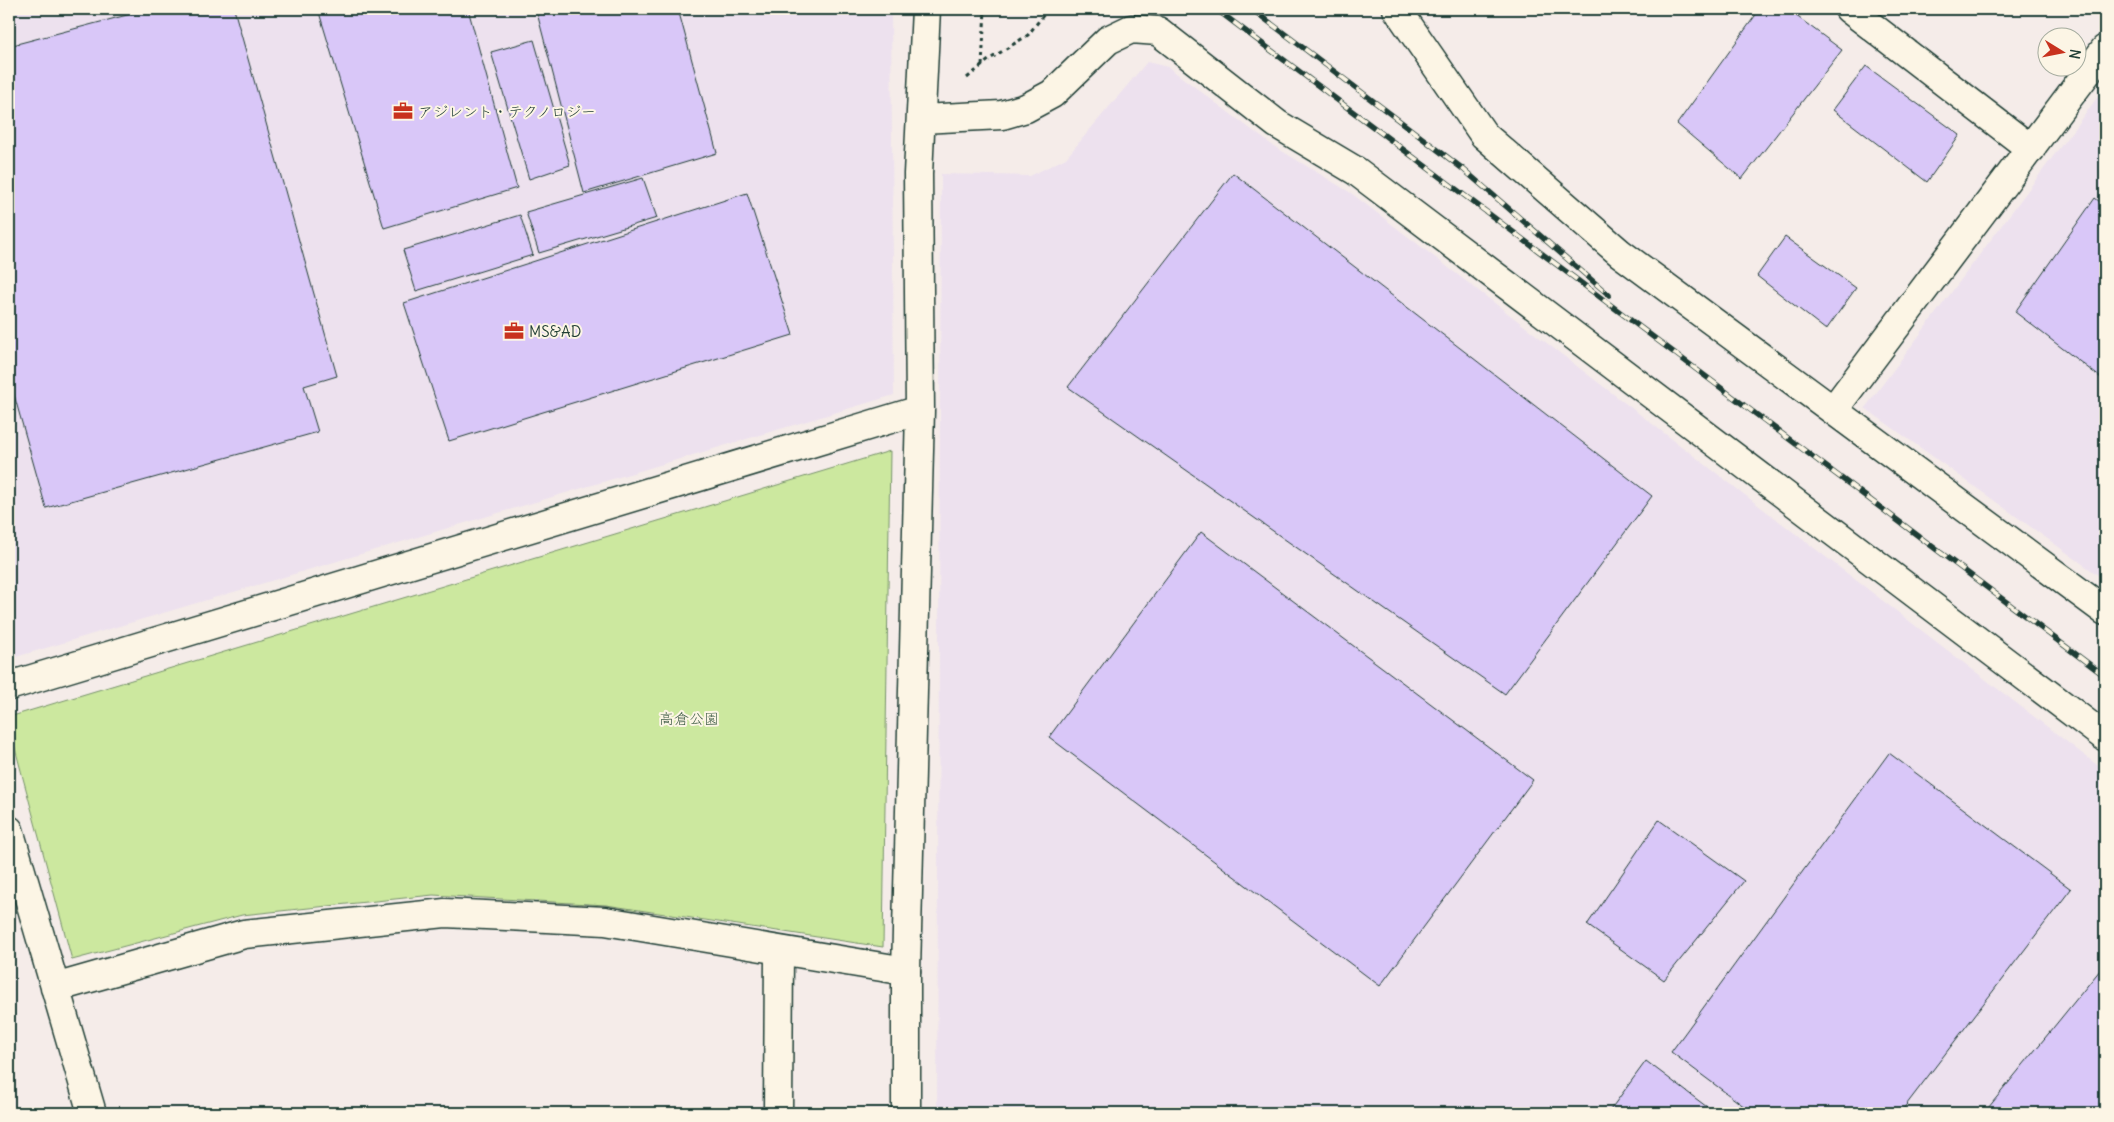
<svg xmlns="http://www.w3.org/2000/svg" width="2114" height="1122" font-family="Delius,'Klee One',sans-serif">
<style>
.built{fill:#ede1ee}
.green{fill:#cce89f;stroke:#76926a}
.building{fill:#d9c7f8;stroke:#1f3d34}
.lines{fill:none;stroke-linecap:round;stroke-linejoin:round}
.street-casing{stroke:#1f3d34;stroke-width:31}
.secondary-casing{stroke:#1f3d34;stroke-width:31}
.path{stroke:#1f3d34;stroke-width:3;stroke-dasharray:4 4;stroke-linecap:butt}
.street{stroke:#fcf5e5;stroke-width:28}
.secondary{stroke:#fcf5e5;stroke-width:28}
.rail-casing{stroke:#1f3d34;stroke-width:5.5}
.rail{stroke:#fcf5e5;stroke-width:4;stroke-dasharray:11;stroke-linecap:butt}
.labels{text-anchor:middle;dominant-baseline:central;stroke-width:4;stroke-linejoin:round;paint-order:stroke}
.poi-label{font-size:15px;fill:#1f3d34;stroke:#fcf5e5;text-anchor:start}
.park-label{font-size:15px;fill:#425f49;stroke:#fcf5e5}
</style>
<rect width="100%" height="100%" fill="#f5ece9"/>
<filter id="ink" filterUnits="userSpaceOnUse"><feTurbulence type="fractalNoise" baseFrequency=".02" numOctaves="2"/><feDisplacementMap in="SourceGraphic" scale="10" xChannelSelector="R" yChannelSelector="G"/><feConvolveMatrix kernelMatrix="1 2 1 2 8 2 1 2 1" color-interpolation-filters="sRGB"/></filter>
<g filter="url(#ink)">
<path class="built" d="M9 9H891L894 395 9 659Z
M1147 62 1168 67 1272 145 1351 193 2105 771V1113H937L941 174 1030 176 1066 158Z
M2105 87V580L1865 408Z"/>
<path class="green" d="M890 451 883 947 606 905 433 895 242 915 72 960 9 726V717Z"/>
<path class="building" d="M150 9H234L337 376 304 386 318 432 46 508 9 377V46Z
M318 9H468L517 188 384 228Z
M536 9H678L717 153 584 193Z
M1760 9H1787L1842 50 1742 179 1677 124Z
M534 40 570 165 529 179 491 52Z
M1866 66 1960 135 1927 182 1833 110Z
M1233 173 1652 496 1505 694 1068 387Z
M643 178 657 218 539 253 526 212Z
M747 193 793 335 449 441 404 303Z
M2095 198 2105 206V381L2015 312Z
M520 215 533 255 416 291 403 250Z
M1785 237 1856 288 1826 330 1757 276Z
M1201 532 1533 780 1380 986 1049 737Z
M1889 753 2071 889 1900 1113H1753L1671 1052Z
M1659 820 1744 881 1664 980 1587 925Z
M2105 964V1113H1984Z
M1646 1061 1715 1113H1608Z"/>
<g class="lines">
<defs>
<path id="street" d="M1849 9 2031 149
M9 830 92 1113
M55 988 244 934 445 913 605 921 906 971
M778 1113 779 951"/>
<path id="secondary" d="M1397 9 1484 135 1620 253 2105 611
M921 119 1002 115 1026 108 1052 94 1108 40 1131 29 1158 31 1277 124 1356 171 2105 737
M1834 409 2105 49
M9 686 920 410
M906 1113V971L920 410 918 174 926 9"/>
</defs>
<use href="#street" class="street-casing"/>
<use href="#secondary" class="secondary-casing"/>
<path class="path" d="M982 66 985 9
M967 78 990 59 1028 35 1048 9"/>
<use href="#street" class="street"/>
<use href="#secondary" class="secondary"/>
<defs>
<path id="rail" d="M1216 9 2105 676
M1252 9 1463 169 1609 295"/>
</defs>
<use href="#rail" class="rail-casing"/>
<use href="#rail" class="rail"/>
</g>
</g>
<defs>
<symbol id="office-bare" viewBox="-9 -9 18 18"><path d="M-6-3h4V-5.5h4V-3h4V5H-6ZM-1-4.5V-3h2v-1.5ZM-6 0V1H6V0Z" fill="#c8321e" stroke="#fcf5e5" stroke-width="2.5" paint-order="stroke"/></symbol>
</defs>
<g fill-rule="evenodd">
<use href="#office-bare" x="389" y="97" width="28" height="28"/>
<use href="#office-bare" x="500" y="317" width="28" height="28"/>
</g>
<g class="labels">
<g class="poi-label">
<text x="418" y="111">アジレント・テクノロジー</text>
<text x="529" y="331">MS&amp;AD</text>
</g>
<g class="park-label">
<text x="689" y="718">高倉公園</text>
</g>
</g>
<rect width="2114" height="1122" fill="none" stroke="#fcf5e5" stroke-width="30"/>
<rect x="15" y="15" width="2084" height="1092" fill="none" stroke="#1f3d34" stroke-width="2" filter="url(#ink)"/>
<g transform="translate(2062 52) rotate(100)"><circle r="24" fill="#fcf5e5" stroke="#a4ab9e"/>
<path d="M0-4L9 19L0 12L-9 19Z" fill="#c8321e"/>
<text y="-8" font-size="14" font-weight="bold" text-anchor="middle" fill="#1f3d34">N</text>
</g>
</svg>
